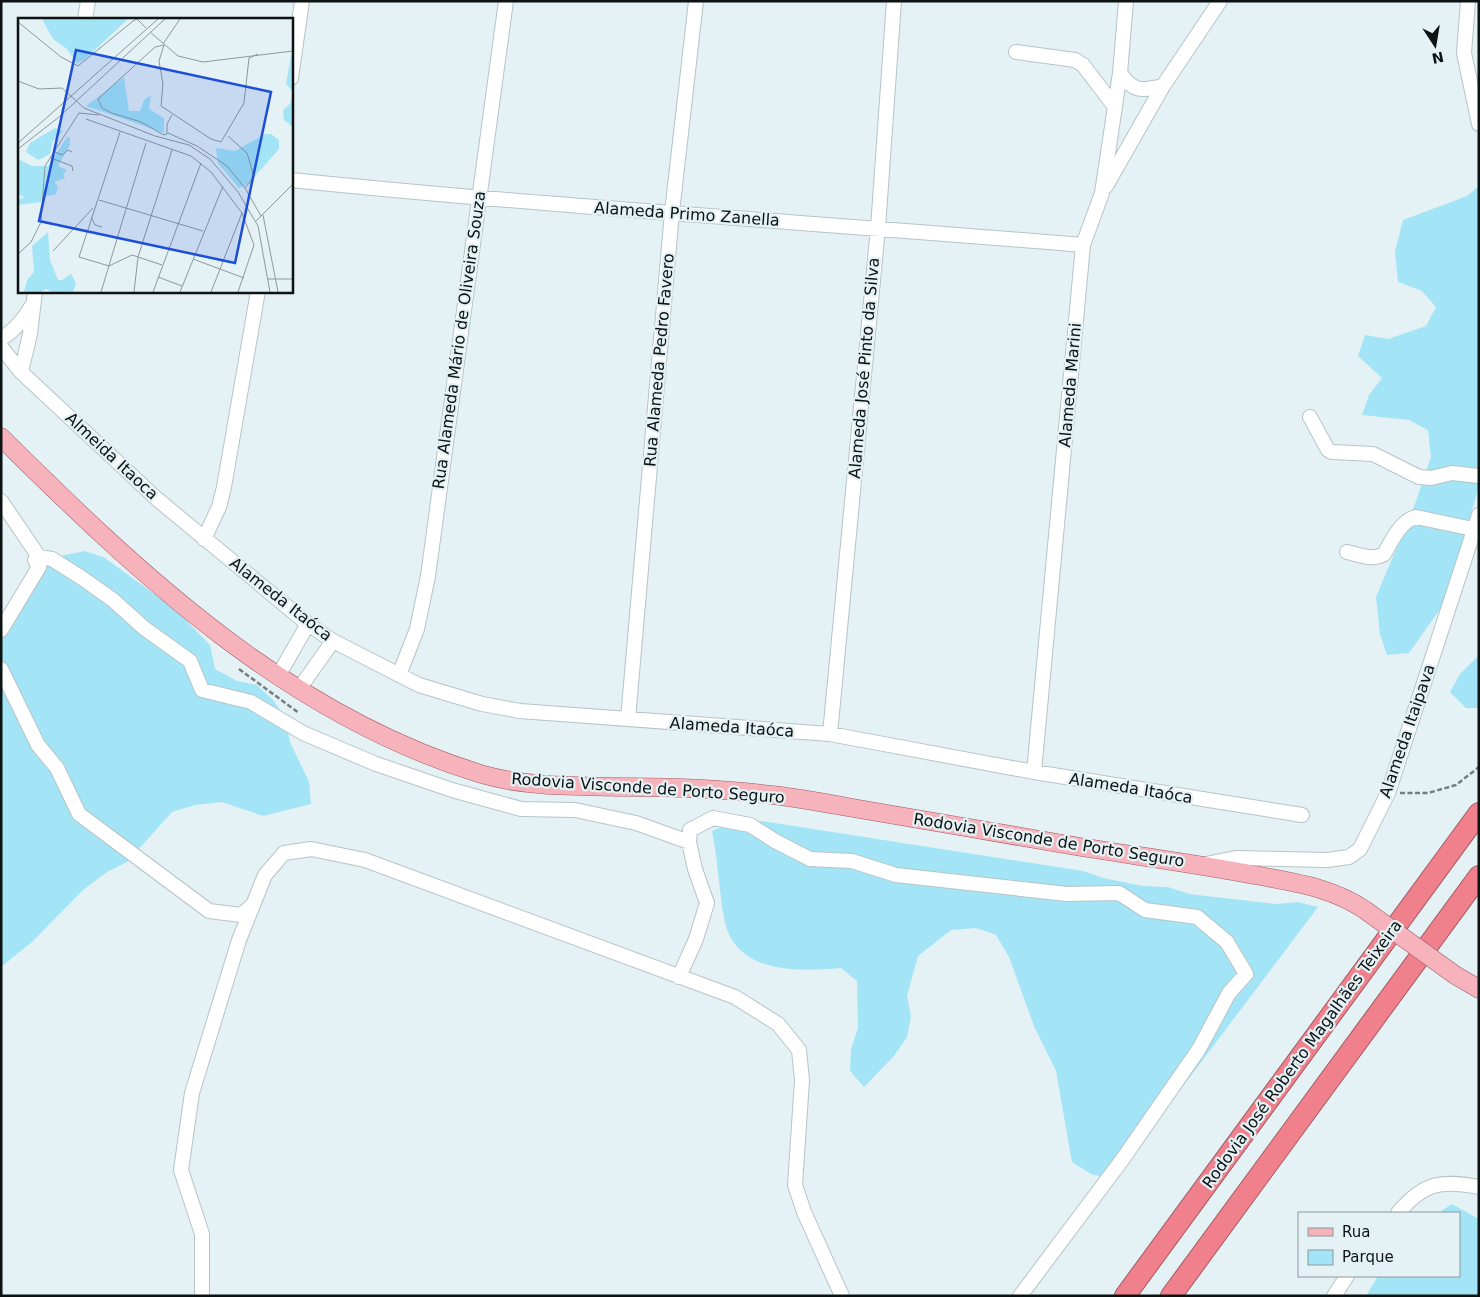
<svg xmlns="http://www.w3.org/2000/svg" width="1480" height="1297" font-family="'DejaVu Sans',sans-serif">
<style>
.green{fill:#a3e5f6}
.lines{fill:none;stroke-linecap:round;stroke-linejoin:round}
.minor-casing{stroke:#b7c4c7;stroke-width:16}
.major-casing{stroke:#a15a62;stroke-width:19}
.highway-casing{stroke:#a15a62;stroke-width:22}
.path{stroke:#747d7f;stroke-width:2.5;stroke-dasharray:5 2.5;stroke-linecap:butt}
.minor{stroke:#fff;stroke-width:14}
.major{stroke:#f7b3bb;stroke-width:18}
.highway{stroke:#f1808d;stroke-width:20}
.major-bridge-casing{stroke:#a15a62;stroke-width:19;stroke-linecap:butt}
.major-bridge{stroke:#f7b3bb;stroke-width:18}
.labels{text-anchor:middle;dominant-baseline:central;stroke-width:4.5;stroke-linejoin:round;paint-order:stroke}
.street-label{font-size:16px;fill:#0d1213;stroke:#e4f1f5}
.inset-road{fill:none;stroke:#8e989b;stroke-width:1}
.view{fill:#1d4ed8;fill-opacity:0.15;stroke:#1d4ed8;stroke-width:2.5}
.inset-edge{fill:none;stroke:#0d1213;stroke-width:2.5}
</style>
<rect width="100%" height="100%" fill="#e4f1f5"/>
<path class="green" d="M1479 186V486L1462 544 1456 572 1441 608 1409 653 1387 655 1380 634 1376 597 1415 504 1431 457 1428 430 1409 420 1362 415 1369 395 1382 378 1358 356 1365 335 1388 339 1426 326 1436 307 1422 291 1398 282 1395 252 1403 220 1467 196Z
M85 551 105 558 176 610 210 645 215 669 237 681 257 685 274 701 285 718 290 742 309 782 311 804 263 816 222 802 195 805 172 812 127 862 107 872 83 890 33 941 1 967V630L44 568 61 556Z
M1479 655V708H1466L1450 692 1460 674Z
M762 821 1083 871 1103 878 1143 886 1168 887 1189 894 1276 904 1298 902 1318 907 1153 1126 1102 1177 1091 1174 1072 1162 1056 1071 1034 1026 1009 957 996 935 976 928 951 930 918 956 907 996 911 1017 907 1037 894 1056 864 1087 850 1071 851 1049 858 1028 857 981 841 968C797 972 734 974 724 918 719 890 718 860 712 831L732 822Z
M1452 1204 1479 1219V1296H1366L1378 1276H1459V1213H1438Z"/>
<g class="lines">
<defs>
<path id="minor" d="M1468 1 1464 53 1479 124
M85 19 88 1
M1016 52 1075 60 1083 65 1115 107
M1120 73C1133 92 1141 91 1163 86
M291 78 302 1
M291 180C555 207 819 223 1083 245
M1106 186 1163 86 1220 1
M1 339C15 330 23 321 31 307
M1 347 21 372 157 499 308 624 333 641 419 685 482 704 520 711 830 734 1034 772 1302 815
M21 372 30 334 35 291
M1310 417 1328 450 1332 452 1373 454 1419 477 1431 478 1452 473 1479 476
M1 501 39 557
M204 539 219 507 224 487 258 291
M1347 552C1360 555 1372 561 1384 554 1392 541 1400 521 1416 517L1473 529
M1 630 39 567 35 560 39 557 52 559 82 578 113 600 144 628 190 661 202 690 251 702 303 733 376 764 452 790 521 809 575 810 636 823 689 842
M1 669 38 745 57 768 79 814 209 911 241 915 253 905
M399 675 417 629 428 576 506 1
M278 676 308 624
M299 689 333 641
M628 719 672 212 696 1
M830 734 878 228 894 1
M1034 772 1083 245 1102 193 1120 73 1126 1
M1206 864 1235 858 1327 860 1349 857 1360 849 1388 793 1479 515
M679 977 696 939 707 903 695 869 689 842 690 830 713 818 750 825 775 841 810 859 852 861 896 875 1067 894 1119 893 1145 910 1197 917 1227 942 1246 974 1229 993 1199 1049 1122 1160 1020 1296
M1398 1213C1424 1182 1441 1180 1479 1187
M202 1296V1234L181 1170 192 1093 239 940 265 875 284 853 311 849 365 860 735 997 778 1024 799 1050 802 1080 795 1185 804 1212 842 1296
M1334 1296 1347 1276"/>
<path id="major" d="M1 437C140 575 288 715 481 774 529 788 580 786 629 787 677 787 724 789 772 795 799 798 826 803 853 808 927 820 1001 834 1075 846 1136 856 1198 864 1260 876 1297 883 1333 888 1365 910
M1455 975 1479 989"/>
<path id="highway" d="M1125 1296 1479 813
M1171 1296 1479 876"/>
</defs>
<use href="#minor" class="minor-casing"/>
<use href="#major" class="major-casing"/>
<use href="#highway" class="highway-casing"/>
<path class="path" d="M239 669 299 713
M1400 793H1428L1456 785 1479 767"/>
<use href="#minor" class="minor"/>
<use href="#major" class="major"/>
<use href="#highway" class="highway"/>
<defs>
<path id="major-bridge" d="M1365 910 1455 975"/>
</defs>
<use href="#major-bridge" class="major-bridge-casing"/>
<use href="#major-bridge" class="major-bridge"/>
</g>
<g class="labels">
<g class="street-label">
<text transform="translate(687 214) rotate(4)">Alameda Primo Zanella</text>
<text transform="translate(459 340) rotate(-82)">Rua Alameda Mário de Oliveira Souza</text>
<text transform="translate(659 360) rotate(-85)">Rua Alameda Pedro Favero</text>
<text transform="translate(864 368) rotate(-85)">Alameda José Pinto da Silva</text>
<text transform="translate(1070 385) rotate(-85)">Alameda Marini</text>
<text transform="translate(112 456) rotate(43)">Almeida Itaoca</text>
<text transform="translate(281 599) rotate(38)">Alameda Itaóca</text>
<text transform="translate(732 727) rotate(4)">Alameda Itaóca</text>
<text transform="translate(1407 731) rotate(-71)">Alameda Itaipava</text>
<text transform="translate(648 788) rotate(4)">Rodovia Visconde de Porto Seguro</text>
<text transform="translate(1131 788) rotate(9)">Alameda Itaóca</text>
<text transform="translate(1049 840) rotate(9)">Rodovia Visconde de Porto Seguro</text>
<text transform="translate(1302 1054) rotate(-54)">Rodovia José Roberto Magalhães Teixeira</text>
</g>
</g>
<g transform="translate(18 18)">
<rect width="275" height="275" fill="#e4f1f5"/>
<path d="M24 1H110L66 42 59 45 49 31 35 21ZM273 38H275V109L266 102 265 92 272 86 275 74 268 66ZM106 59 111 93H122L126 82 133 77 131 91 146 100V115L68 88ZM37 110 45 113 35 123 32 136 20 142 8 134 12 125ZM247 116H253L261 122V131L230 166 221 170 200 145 198 130 217 133ZM49 119H52V127L40 148 49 152 45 156 47 160 36 164 40 168 38 176 26 179 23 184 0 187V182L7 179 0 177V141L14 148H30ZM30 214 32 242 40 262H44L53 256 58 265 55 274H34L28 271 23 274H6L9 262 16 254 14 228Z" fill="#a3e5f6"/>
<path class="inset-road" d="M0 4 43 39 60 48 115 3 119 1 128 10M132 14 160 38 185 44 275 33M145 26 162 1M0 63 21 71 44 70 66 90 137 118 171 127 192 141 220 174 240 208 252 274M154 97 149 106V116L146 117 123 104 94 95 84 90 80 81 137 29 146 27 141 43 145 66 143 88 193 121 203 124 226 85 231 40 240 36M68 101 173 138 193 154 224 195 236 227 220 274M102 114 61 239 91 248 114 237 144 247M150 115 179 128 209 148 227 170 236 159 232 145 229 135 210 118M0 125 140 1M0 131 41 99 147 1M37 134 44 137 50 132 54 134M33 140 54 148 55 153M227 170 243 198M81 182 185 213M245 197 260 274M73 199 77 207 84 209M238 203 275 166M35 233 75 190M0 236 13 224 23 204 27 148 61 95 81 97M175 241 226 260M140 259 164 268M250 261H275M83 274 128 125M116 274 120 239 154 132M135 274 183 145M162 274 205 168M193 274 224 195"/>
<path class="view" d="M58 32 253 74 217 245 21 203Z"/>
<rect width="275" height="275" class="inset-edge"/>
</g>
<rect width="1480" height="1297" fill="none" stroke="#0d1213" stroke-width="5"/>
<rect x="1298" y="1212" width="162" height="65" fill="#e4f1f5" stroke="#8e989b"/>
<rect x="1308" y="1228" width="25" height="8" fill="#f7b3bb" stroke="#8e989b"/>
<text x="1342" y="1237" font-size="15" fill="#0d1213">Rua</text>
<rect x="1308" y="1250" width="25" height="15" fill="#a3e5f6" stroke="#8e989b"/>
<text x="1342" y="1262" font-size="15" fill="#0d1213">Parque</text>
<g transform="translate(1435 45) rotate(168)" stroke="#e4f1f5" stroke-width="4" paint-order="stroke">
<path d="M0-4L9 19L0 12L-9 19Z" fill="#0d1213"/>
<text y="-8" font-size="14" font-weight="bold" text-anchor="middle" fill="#0d1213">N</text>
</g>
</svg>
